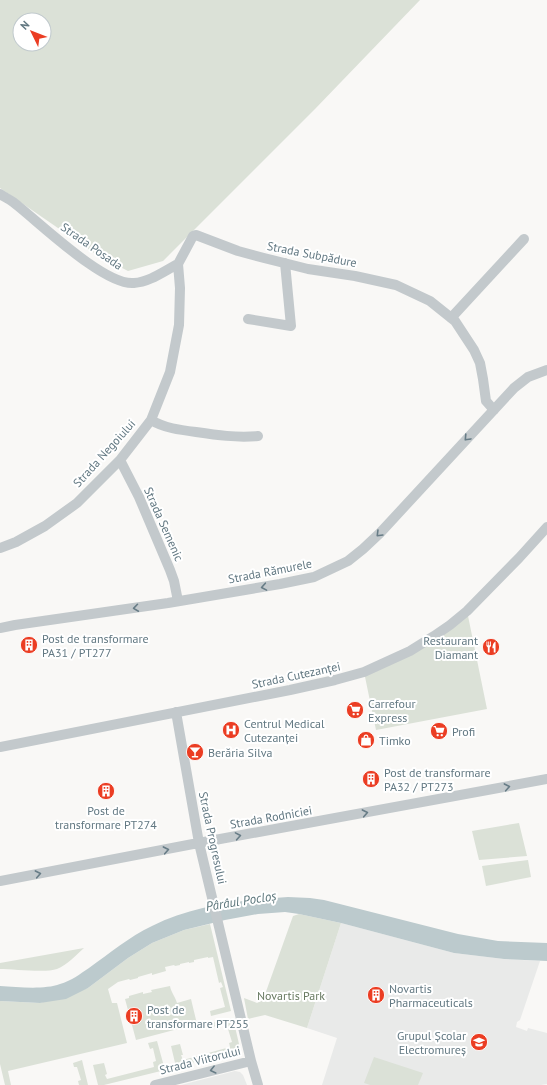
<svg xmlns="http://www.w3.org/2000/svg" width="547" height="1085" font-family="'PT Sans',sans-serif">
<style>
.built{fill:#e9eae9}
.green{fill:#dbe1d7;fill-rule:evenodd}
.water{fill:#bccacd}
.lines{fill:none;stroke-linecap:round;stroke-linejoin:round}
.minor{stroke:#c3c9cc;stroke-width:10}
.oneway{stroke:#677c86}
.labels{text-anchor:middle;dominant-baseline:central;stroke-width:4;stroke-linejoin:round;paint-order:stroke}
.street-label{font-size:12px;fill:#627882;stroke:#fff}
.poi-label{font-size:12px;fill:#627882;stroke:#fff;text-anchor:start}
.park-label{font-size:12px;fill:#687a61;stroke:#fff}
.water-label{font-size:13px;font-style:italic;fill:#5d777c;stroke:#fff}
</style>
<rect width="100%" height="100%" fill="#f9f8f6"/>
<path class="built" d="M341 923 454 953 504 959 540 961 520 1020 517 1022 516 1027 527 1031 528 1028 547 1033V1084L541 1085H322L337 1038 307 1028Z
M235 1071 240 1072 243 1075 247 1085H181Z"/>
<path class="green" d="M0 0H420L315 109 163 261 128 271 97 255 0 188ZM20 20H44V44H20Z
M467 611 487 709 376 730 364 672 378 666Z
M519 823 527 856 479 860 472 831Z
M528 860 531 877 486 886 482 866Z
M299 914 341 923 307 1028 265 1015 248 1019 244 998 257 1003 263 1000 293 916Z
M210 924 231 1011 211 1016 210 1011 225 1007 220 988 223 987 221 982 219 983 213 957 208 958V957L194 960V962L189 963V962L180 964V965L175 966 174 965 165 967 166 971 152 975V973L138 977V978L130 980 129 979 118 982 108 989 112 1003H117L127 1043 8 1071 11 1085H5L0 1064V1001L40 1003 88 988 128 958 152 943 184 930Z
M84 948C76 955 67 965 57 969 46 973 13 969 0 969V963Z
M170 986C171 992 175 996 177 1003L191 999 197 1024 136 1040 125 999 129 998V996L143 992V994L152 992 151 990Z
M233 1018 239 1044 237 1049 233 1052 176 1067 171 1046 180 1044 183 1055H181L183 1060 230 1047 229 1043 232 1042 228 1029H225L224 1024 213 1027 212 1023Z
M157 1041 165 1070 104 1085H98L93 1065 104 1063 107 1074 105 1075 107 1079 154 1067 153 1062 156 1061 153 1048 150 1049 148 1043Z
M374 1057 423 1073 418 1085H370L364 1083Z
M82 1060 88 1085H79L78 1081 81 1080 77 1067H74L73 1063Z"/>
<path class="water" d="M288 897 310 898 324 900 458 934 498 941 547 943V961L504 959 454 953 341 923 299 914 285 912 258 914 225 920 184 930 152 943 128 958 88 988 66 999 40 1003 0 1001V986C18 987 44 990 60 984 71 981 80 974 89 968 110 953 129 937 152 926 194 905 243 900 288 897Z"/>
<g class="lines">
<path class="minor" d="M0 194C4 197 9 199 13 202 38 221 104 286 134 283 150 282 164 271 178 264
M178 264 193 236 196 235 238 251 264 258 308 269 355 276 396 285 430 301 455 321 474 350 480 363 483 379 486 401 494 410
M451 318 524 239
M248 319 291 326 285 263
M151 420C164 428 180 430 196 432 216 435 237 438 258 436
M120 460 139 497 170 570 174 581 178 601
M0 548 16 542 45 526 77 503 120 460 151 420 170 372 179 325 180 288 178 264
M0 628 15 625 168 603 280 584 314 577 348 561 363 549 380 533 514 388 528 377 547 370
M176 712 199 843 251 1061 258 1085
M0 747 290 690 335 680 364 672 410 651 434 636 450 625 467 611 519 558 547 527
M0 881 193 844 547 779
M155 1085 251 1061"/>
</g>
<defs><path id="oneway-chevron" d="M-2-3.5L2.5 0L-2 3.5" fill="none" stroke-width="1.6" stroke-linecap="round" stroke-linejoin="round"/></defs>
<g class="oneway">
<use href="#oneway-chevron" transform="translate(467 438) rotate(133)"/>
<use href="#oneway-chevron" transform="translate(379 534) rotate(135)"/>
<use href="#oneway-chevron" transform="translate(264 587) rotate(170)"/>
<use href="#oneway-chevron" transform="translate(136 608) rotate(172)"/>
<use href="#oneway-chevron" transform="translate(507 787) rotate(-11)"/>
<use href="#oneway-chevron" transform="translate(365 813) rotate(-11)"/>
<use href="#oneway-chevron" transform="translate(238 836) rotate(-10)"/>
<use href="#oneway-chevron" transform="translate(166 850) rotate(-11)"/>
<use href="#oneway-chevron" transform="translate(38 874) rotate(-11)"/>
<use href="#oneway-chevron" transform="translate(213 1070) rotate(166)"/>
</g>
<defs>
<symbol id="building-disc" viewBox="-11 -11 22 22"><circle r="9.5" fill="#eb3d23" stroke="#fff"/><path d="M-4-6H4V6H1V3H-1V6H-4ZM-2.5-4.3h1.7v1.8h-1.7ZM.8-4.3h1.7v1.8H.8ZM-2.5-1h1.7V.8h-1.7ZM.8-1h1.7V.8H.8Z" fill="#fff"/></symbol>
<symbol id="restaurant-disc" viewBox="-11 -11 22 22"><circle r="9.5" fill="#eb3d23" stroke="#fff"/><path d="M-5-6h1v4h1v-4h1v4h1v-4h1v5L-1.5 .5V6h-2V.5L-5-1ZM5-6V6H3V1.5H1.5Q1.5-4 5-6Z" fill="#fff"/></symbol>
<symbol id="supermarket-disc" viewBox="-11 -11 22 22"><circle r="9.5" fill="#eb3d23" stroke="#fff"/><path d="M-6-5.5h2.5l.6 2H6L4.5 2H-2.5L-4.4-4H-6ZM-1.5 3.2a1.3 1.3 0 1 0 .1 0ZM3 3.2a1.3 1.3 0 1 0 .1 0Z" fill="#fff"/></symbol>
<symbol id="hospital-disc" viewBox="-11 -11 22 22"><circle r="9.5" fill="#eb3d23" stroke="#fff"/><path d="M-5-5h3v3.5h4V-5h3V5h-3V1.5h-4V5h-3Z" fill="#fff"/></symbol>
<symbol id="shop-disc" viewBox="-11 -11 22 22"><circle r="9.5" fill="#eb3d23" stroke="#fff"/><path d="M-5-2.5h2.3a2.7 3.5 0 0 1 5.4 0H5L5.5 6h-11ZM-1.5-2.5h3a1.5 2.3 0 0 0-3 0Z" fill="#fff"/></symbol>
<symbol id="bar-disc" viewBox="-11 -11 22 22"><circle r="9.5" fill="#eb3d23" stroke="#fff"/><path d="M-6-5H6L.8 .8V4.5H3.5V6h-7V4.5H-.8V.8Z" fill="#fff"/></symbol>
<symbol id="university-disc" viewBox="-11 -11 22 22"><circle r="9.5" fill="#eb3d23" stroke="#fff"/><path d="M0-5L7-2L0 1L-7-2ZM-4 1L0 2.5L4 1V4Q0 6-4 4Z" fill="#fff"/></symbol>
</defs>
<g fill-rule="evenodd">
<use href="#building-disc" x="19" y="635" width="20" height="20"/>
<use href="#restaurant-disc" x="481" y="637" width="20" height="20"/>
<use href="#supermarket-disc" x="345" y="700" width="20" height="20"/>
<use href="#hospital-disc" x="221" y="720" width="20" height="20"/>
<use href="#supermarket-disc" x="429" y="721" width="20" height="20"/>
<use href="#shop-disc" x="356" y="730" width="20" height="20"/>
<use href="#bar-disc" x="185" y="742" width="20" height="20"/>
<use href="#building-disc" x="361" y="769" width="20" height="20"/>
<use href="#building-disc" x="96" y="781" width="20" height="20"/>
<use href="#building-disc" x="366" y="985" width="20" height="20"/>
<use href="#building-disc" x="124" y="1006" width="20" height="20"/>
<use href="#university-disc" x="469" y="1032" width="20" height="20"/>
</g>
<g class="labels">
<g class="street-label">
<text transform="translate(92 246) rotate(35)">Strada Posada</text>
<text transform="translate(312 254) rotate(11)">Strada Subpădure</text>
<text transform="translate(104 453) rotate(-48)">Strada Negoiului</text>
<text transform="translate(164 524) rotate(66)">Strada Semenic</text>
<text transform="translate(270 571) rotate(-11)">Strada Rămurele</text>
<text transform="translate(296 675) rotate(-12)">Strada Cutezanței</text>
<text transform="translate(271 817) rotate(-10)">Strada Rodniciei</text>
<text transform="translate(213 838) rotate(78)">Strada Progresului</text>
<text transform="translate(200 1060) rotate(-14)">Strada Viitorului</text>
</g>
<g class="poi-label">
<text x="42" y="638">Post de transformare<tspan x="42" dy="14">PA31 / PT277</tspan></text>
<text x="478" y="640" text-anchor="end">Restaurant<tspan x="478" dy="14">Diamant</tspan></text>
<text x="368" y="703">Carrefour<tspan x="368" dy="14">Express</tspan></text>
<text x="244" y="723">Centrul Medical<tspan x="244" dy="14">Cutezanței</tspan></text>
<text x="452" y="731">Profi</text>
<text x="379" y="740">Timko</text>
<text x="208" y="752">Berăria Silva</text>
<text x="384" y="772">Post de transformare<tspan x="384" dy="14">PA32 / PT273</tspan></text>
<text x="106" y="810" text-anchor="middle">Post de<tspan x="106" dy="14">transformare PT274</tspan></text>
<text x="389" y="988">Novartis<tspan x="389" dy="14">Pharmaceuticals</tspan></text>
<text x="147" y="1009">Post de<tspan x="147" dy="14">transformare PT255</tspan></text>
<text x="466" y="1035" text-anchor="end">Grupul Școlar<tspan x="466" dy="14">Electromureș</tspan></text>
</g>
<g class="park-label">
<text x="291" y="995">Novartis Park</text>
</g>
<g class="water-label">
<text transform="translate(241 901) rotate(-9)">Pârâul Pocloș</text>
</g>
</g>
<g transform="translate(32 32) rotate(313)"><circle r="19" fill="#ffffff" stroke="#c0c9cd"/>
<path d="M0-3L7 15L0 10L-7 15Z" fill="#eb3d23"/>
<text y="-6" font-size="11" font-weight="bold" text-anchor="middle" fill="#627882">N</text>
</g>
</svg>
